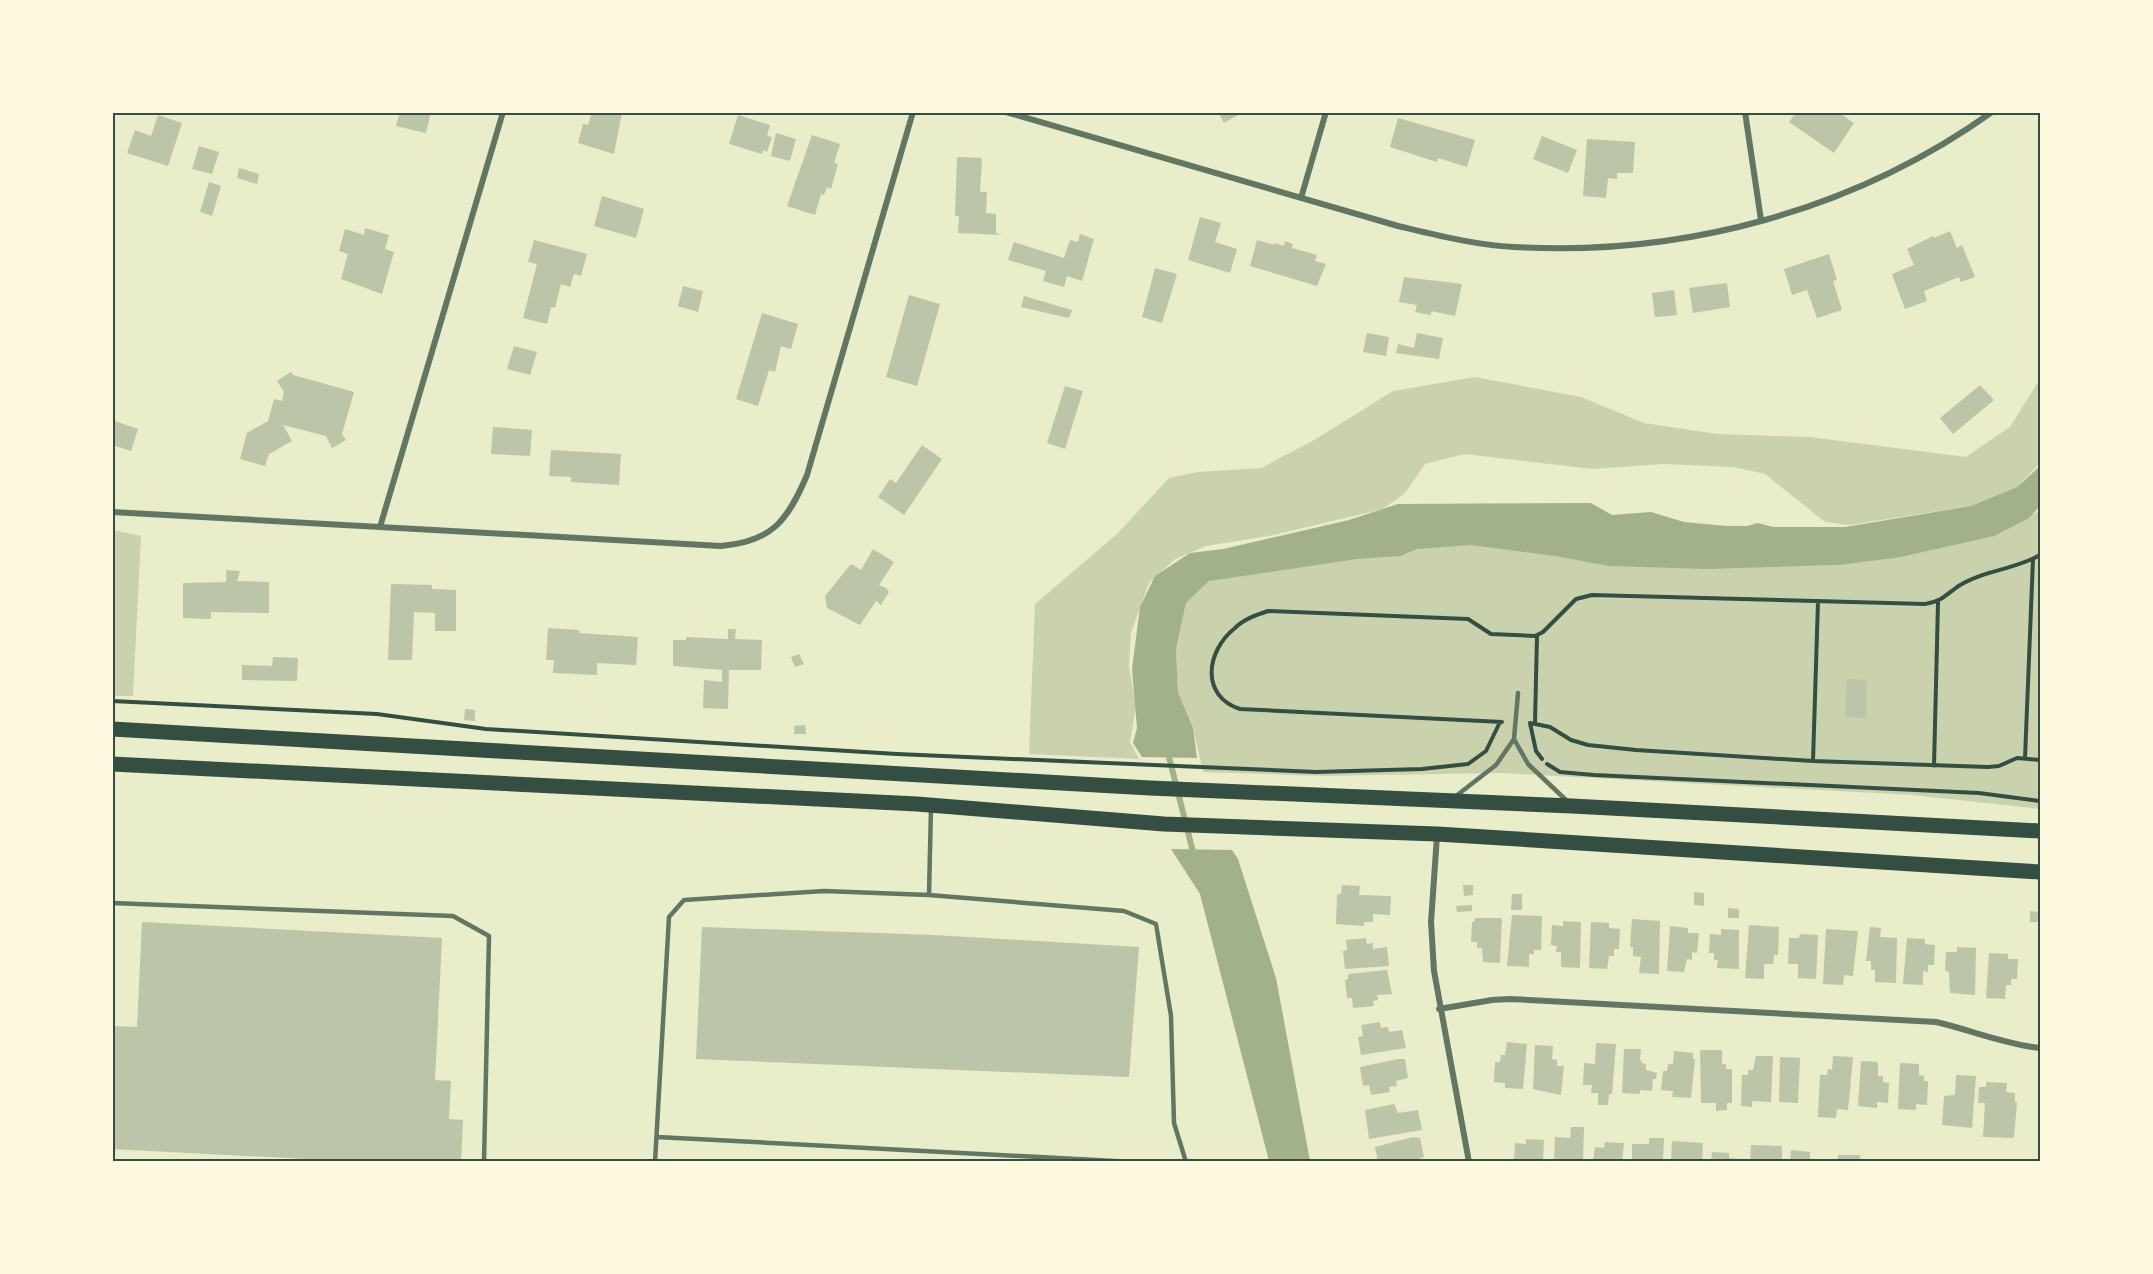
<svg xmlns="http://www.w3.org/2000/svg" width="2153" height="1274" font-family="Bitter,serif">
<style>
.green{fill:#cad2ad}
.water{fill:#a3b18a}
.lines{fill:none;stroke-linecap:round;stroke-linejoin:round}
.stream{stroke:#a3b18a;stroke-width:6}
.building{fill:#bcc5a7}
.path{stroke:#344e41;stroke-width:4}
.service{stroke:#617663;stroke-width:4.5}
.minor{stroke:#617663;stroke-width:6}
.primary{stroke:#344e41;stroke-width:15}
.neatline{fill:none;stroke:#344e41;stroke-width:2}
</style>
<rect width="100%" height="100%" fill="#e9edc9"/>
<path class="green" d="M1475 377 1581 397 1644 423 1717 434 1810 437 1966 457 2010 427 2040 379V463L2017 487 1971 506 1849 525 1825 522 1765 474 1734 467 1662 464 1593 469 1465 454 1425 464 1405 493 1383 509 1269 536 1206 546 1175 559 1149 583 1131 633 1129 666 1136 707 1130 742 1139 759 1029 754 1035 604 1117 534 1169 478 1198 472 1261 468 1316 439 1393 391Z
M2040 511V809L1912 795 1502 773 1321 776 1203 772 1193 728 1178 692 1176 649 1186 603 1209 581 1456 539 1847 559 1928 551 1985 534Z
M113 530 141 536 133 696H113Z"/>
<path class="water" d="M2040 466V506L2029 518 1994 536 1901 557 1839 565 1706 569 1609 566 1555 556 1471 545 1417 549 1400 556 1357 559 1209 581 1186 603 1176 649 1178 692 1193 728 1197 758 1142 757 1133 743 1137 728 1132 669 1140 607 1155 576 1190 553 1223 549 1349 520 1398 504 1591 503 1612 515 1651 512 1684 522 1726 526H1747L1758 523 1773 527H1845L1971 506 2017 487Z
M1171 849 1232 850 1238 859 1276 978 1310 1161H1269L1200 894Z"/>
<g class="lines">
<path class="stream" d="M1167 749 1194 856"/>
</g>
<path class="building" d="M400 112H431L426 133 396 126Z
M592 112H622L614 154 578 143 583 124 588 125Z
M1218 112H1243L1224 123Z
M1796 112H1838L1854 123 1834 153 1789 122Z
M158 115 182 123 168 166 127 153 135 130 151 136Z
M738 115 770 125 767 136 772 137 767 152 763 150 762 154 729 144Z
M1398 118 1475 140 1467 167 1438 158 1437 162 1390 147Z
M776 133 796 139 790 161 771 156Z
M812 135 840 144 834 163 838 164 831 189 827 187 824 195 821 194 815 215 787 206Z
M1542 136 1577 150 1568 173 1533 159Z
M1587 139 1635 142 1633 173H1617V179L1608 178 1606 198 1583 196Z
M199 146 219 152 212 174 192 169Z
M957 157 982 158 980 192H987L986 213 996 214V233L1002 235 958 233 959 216H955Z
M239 168 259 174 257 184 237 178Z
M209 182 221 186 212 216 200 212Z
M602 196 644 209 636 238 594 226Z
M1200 217 1221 223 1215 242 1237 249 1230 273 1188 260Z
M365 228 389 235 385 249 394 252 382 294 341 279 348 254 339 251 345 229 364 235Z
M1950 231 1957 248 1962 245 1975 277 1961 282 1959 277 1924 291 1927 301 1905 309 1892 274 1914 265 1907 249 1933 236 1934 238Z
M1080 234 1094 239 1082 281 1067 276 1064 287 1043 281 1046 271 1008 260 1014 242 1064 258 1070 240 1078 242Z
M534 240 587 254 581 276 574 274 570 287 561 284 555 308 551 307 547 324 523 318 537 264 528 262Z
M1257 240 1275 245V243L1284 246 1285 241 1293 244 1292 248 1317 255 1315 261 1326 264 1317 286 1250 266Z
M1829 254 1837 280 1833 281 1842 310 1817 318 1807 290 1792 295 1784 269Z
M1155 268 1177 274 1162 323 1142 317Z
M1404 277 1462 284 1455 316 1431 311V315L1415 312 1417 305 1399 302Z
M1727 283 1730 307 1693 313 1689 288Z
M683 286 703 291 698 312 678 306Z
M1674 290 1677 315 1655 317 1652 293Z
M909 295 940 304 917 386 886 377Z
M1024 296 1072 310 1069 318 1021 307Z
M762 313 798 324 791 349 781 346 775 372 769 370 758 406 736 399Z
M1367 333 1389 337 1386 356 1363 352Z
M1417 333 1443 338 1439 359 1396 353 1398 344 1414 348Z
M514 346 537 352 530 375 507 369Z
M291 372 293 375 354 392 342 434 346 440 332 448 326 436 283 425 292 441 269 454 265 466 240 459 247 433 268 421 274 399 282 401 284 392 277 381Z
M1980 385 1994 400 1953 434 1940 418Z
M1065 386 1083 391 1065 449 1047 443Z
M112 420 138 429 131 451 112 445Z
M493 427 532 430 530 456 491 454Z
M922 445 942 459 904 515 878 497 890 479 896 483Z
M551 450 621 454 619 485 571 482V477L549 476Z
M873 549 894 562 879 585 886 588 889 592 881 605 876 601 860 625 827 608 825 596 851 564 861 570Z
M226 570 240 571 237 581 269 582V613L211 612V619L183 618V583L226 582Z
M391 584 432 585V589L456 590V631H435V613L414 612 412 660H388Z
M548 628 579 630V633L638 637 636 665 597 663V675L553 673 554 660H546Z
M728 629H736L735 639 762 640 761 670H729L728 709 703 708 704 680 722 682V670L673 666V640H686V637L728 639Z
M799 654 804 664 795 667 791 657Z
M273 657 298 658 297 681 242 680V665L272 666Z
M1847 679 1867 680 1866 718 1845 717Z
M465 709 475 710V721L464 720Z
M805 725 806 734H794V726Z
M1342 885 1360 886 1359 895 1391 896 1390 915 1373 914V922H1364V926L1336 924 1337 894H1341Z
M1463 885H1473V895L1464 896Z
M1694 892 1704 893V906L1694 905Z
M1512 894H1522V910H1511Z
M1472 905V911L1457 912 1456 906Z
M1728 908 1739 909V918H1728Z
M2030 911 2040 912V922H2030Z
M1512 915 1542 916 1541 950H1534V954H1529V967L1507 966Z
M1475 918H1502L1500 963 1483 962 1482 948H1477V942H1471L1472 922H1474Z
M1632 919 1660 921 1659 974 1639 973 1641 957 1633 956V947H1630Z
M1563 921 1581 922 1580 968 1561 967V952H1556L1557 946 1551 945 1552 925 1563 926Z
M142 922 442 938 435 1080 451 1081 449 1119 463 1120 461 1162H364L112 1149V1026L137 1027Z
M1591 922 1609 923V928L1620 929 1619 949H1614V956H1609L1607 969 1589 968Z
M1749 925 1779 927 1778 955H1774L1773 964H1764V979L1745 978Z
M1670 926 1688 928V933H1699L1697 953 1692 952V960L1687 959 1684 972 1667 971Z
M702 927 934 935 1139 947 1129 1077 696 1059Z
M1870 927 1881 928 1880 937 1897 938 1896 983 1875 982V970H1871V961H1866Z
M1721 929 1739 930V969L1717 968 1718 960H1714V953H1709L1710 934 1721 935Z
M1826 929 1858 931 1853 976 1844 975 1843 985 1823 984Z
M1800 934 1818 935 1816 979 1798 978V964H1788L1789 938H1799Z
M1366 938 1367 944 1373 943V949L1387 947 1389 966 1345 969 1343 951 1347 950 1346 940Z
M1907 938 1925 939V944L1935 945 1934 965H1928V972L1923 971V985L1903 984Z
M1957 947 1976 948 1975 995 1950 993 1949 972 1945 971 1946 952H1957Z
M1989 953 2008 954V959H2018L2017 979H2011V985H2006L2005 999 1986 998Z
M1387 970 1392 994 1377 995 1378 1000 1373 1001 1374 1006 1353 1008 1352 998H1347L1345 980 1348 979V974Z
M1380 1022 1381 1028 1388 1027 1389 1032 1402 1030 1406 1048 1361 1055 1358 1037 1363 1036 1361 1025Z
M1507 1042 1527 1044 1523 1089 1505 1088V1083L1494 1082 1495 1062H1500L1501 1055H1505Z
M1596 1043 1616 1044 1612 1094H1609L1608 1105H1598V1093H1591L1592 1085H1583L1584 1063 1595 1064Z
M1535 1045 1553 1046 1552 1059 1557 1060V1066H1564L1561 1095 1533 1089Z
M1624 1049H1641L1640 1059 1642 1063 1646 1064V1070L1657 1073 1656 1079H1653L1652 1091 1640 1090V1094L1622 1093Z
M1700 1050H1722V1064H1726V1069H1732V1103H1727V1110L1716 1111V1103H1701Z
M1674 1051 1693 1053V1059H1695L1691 1098 1672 1097 1673 1091 1661 1090 1663 1071H1667L1668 1064H1673Z
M1756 1056H1773L1771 1102 1752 1101V1107L1741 1106 1742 1075H1748V1070H1753Z
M1833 1056 1853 1057 1848 1110 1837 1109 1836 1118 1818 1117 1820 1075H1827L1828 1069 1832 1070Z
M1780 1057 1800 1058 1798 1103 1779 1102Z
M1398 1059H1405L1408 1078 1396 1081 1397 1086 1389 1087 1390 1092 1371 1095 1369 1085 1363 1086 1360 1067Z
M1861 1061 1878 1062V1076H1883V1082L1889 1083 1888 1103 1877 1102V1108L1858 1106Z
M1900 1063 1919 1064V1075L1924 1076V1081H1928L1927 1105 1916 1104V1110L1898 1109Z
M1956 1075 1976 1076 1972 1128 1942 1125 1944 1096 1955 1095Z
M1986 1082 2007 1083 2006 1092 2015 1093V1102H2017L2014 1138 1983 1137 1985 1103H1978L1979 1087H1986Z
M1394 1104 1398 1113 1418 1110 1422 1130 1369 1139 1365 1110Z
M1571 1127H1584L1583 1162H1554L1555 1137 1570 1138Z
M1413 1137 1420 1138 1424 1157 1411 1162H1378L1375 1147Z
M1649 1138H1664L1663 1159 1632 1162V1144H1649Z
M1526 1139 1544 1140 1543 1162H1514L1515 1143 1526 1144Z
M1672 1141 1703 1143 1702 1162H1671Z
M1605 1142 1624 1143 1622 1162H1593L1595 1147 1604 1148Z
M1751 1145 1782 1146V1162H1750Z
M1791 1150 1810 1152V1159L1820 1162H1790Z
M1712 1152 1729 1153V1158L1741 1159V1162H1711Z
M1838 1155H1860V1162H1838Z"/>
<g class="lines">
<path class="path" d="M112 701 377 714 486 729 897 754 1316 772 1422 769 1468 764 1486 751 1500 722
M1502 722 1240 709C1200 696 1206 651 1235 628 1244 619 1256 615 1268 611L1468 619 1491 634 1535 636 1543 632 1576 599 1592 595 1925 604C1940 602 1945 596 1957 587 1982 570 2015 570 2040 555
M1530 723 1536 751 1542 759
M1530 723 1550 727 1571 740 1588 745 1636 750 1813 761 1988 767 1999 766 2017 758 2040 760
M1535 723 1537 635
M2025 758 2033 559
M1813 761 1818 601
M1547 764 1560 772 1594 775 1979 793 2040 801
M1934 766 1938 603"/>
<path class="service" d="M1514 739 1528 764 1566 800
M1456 796 1496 765 1514 739 1518 693
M929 895 1124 911 1156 924 1171 1016 1174 1123 1186 1162
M112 903 453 916 489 936 484 1162
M657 1137 1133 1162
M655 1162 669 917 684 900 824 891 929 895 931 807"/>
<path class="minor" d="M1006 112 1398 226C1436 235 1475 245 1514 247 1683 257 1855 210 1992 112
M1745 112 1761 220
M1301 198 1326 112
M112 512 721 546C772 542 788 520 807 475L913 112
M380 527 503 112
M1437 836 1431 922 1434 971 1469 1162
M1439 1009 1492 1000 1510 999 1936 1022C1971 1030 2004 1044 2040 1048"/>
<path class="primary" d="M112 729 1150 788 1572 806 2040 831
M112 764 917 804 1164 824 1437 834 2040 872"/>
</g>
<rect width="2153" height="1274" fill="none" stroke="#fefae0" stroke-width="228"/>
<rect x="114" y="114" width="1925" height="1046" class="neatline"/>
</svg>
